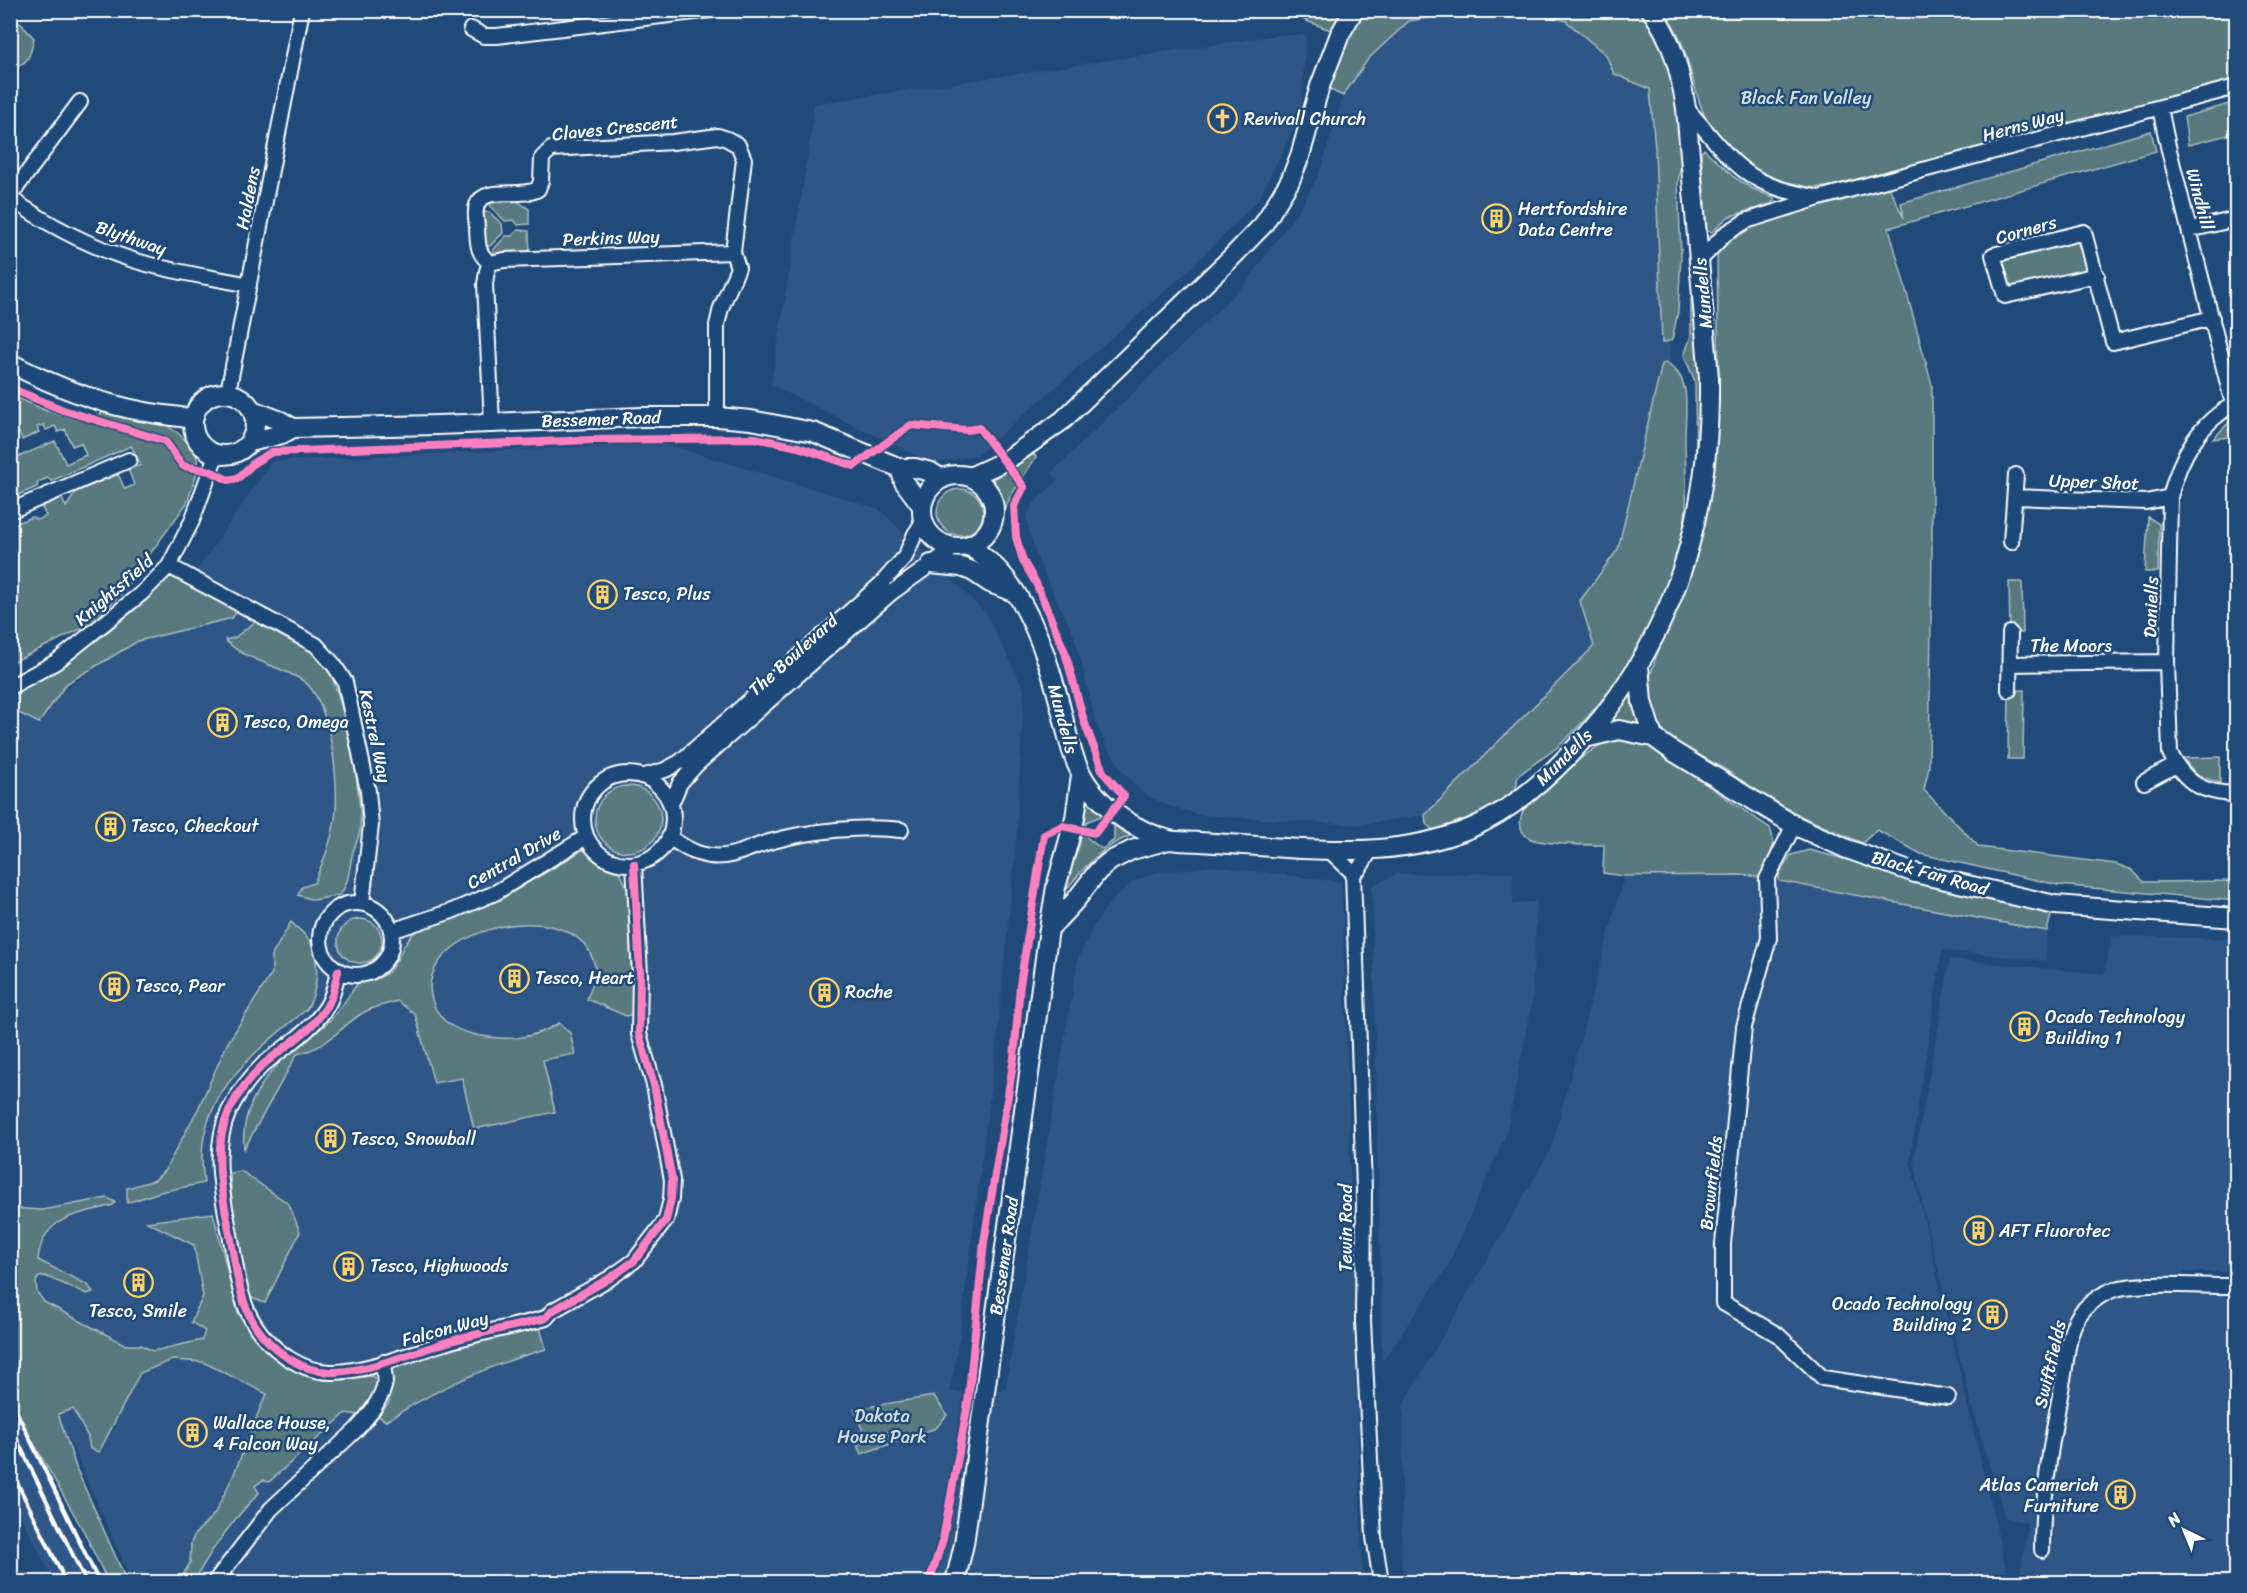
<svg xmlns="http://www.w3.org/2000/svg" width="2247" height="1593" font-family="Sriracha,sans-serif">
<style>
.built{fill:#2f5686}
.green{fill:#587a7f;stroke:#acbcbf;stroke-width:1.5;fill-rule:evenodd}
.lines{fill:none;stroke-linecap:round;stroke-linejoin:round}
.minor-casing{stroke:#fff;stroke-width:18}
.major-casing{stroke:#fff;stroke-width:22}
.minor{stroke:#1f4a7a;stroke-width:14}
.major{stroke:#1f4a7a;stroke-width:18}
.rail{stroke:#fff;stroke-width:4}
.cycleway-casing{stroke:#1f4a7a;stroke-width:11}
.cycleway{stroke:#ff80c0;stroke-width:8}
.labels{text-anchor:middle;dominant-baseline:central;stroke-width:5;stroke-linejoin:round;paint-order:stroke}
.park-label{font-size:18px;fill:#d5dedf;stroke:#1f4a7a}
.poi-label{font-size:18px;fill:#fff;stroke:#1f4a7a;text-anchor:start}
.street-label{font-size:18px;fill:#fff;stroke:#1f4a7a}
</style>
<rect width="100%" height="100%" fill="#1f4a7a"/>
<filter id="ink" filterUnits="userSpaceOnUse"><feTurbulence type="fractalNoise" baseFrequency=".0167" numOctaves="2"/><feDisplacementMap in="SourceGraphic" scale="12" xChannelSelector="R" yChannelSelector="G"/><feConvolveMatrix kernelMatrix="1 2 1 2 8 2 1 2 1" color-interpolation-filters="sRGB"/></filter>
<g filter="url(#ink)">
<path class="built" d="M1470 11H1533L1566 21 1606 55 1614 74 1650 89 1672 382 1595 646 1425 815 1359 825 1200 815 1166 805 1141 792 1121 769 1106 745 1096 723 1075 638 1037 558 1028 528 1027 516 1032 505 1058 480 1051 473 1246 283 1297 212 1319 175 1343 96 1368 59 1409 21Z
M1278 35H1306L1301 114 1258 200 1188 271 978 455 934 464 771 385 812 128 813 104Z
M662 443 879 509 986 613 1024 689 1016 845 997 1039 960 1333 950 1392 1005 1390 1078 959 1093 927 1108 905 1132 882 1155 873 1212 866 1342 882 1362 1566 1365 1582H132L56 1410 11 1260 10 713 74 684 180 595 272 461Z
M1513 873V904L1537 901 1532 1001 1507 1132 1448 1266 1382 1362 1372 886 1396 874Z
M1747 875 2047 931 2046 961 1942 950 1910 1160 2009 1581 2017 1582H1404L1401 1560 1403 1405 1551 1149 1624 876Z
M2112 936 2236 939V1272H2183L2186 1293H2236V1582H2083L2020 1575 2028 1523 2005 1518 1971 1403 1923 1209 1914 1161 1950 959 2104 974Z
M10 1382 57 1491 101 1582H54L11 1496Z"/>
<path class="green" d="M1293 11H1343L1331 30 1304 20Z
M1365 11H1470L1409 21 1368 59 1343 96 1328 89 1351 31Z
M1533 11H1639L1656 35 1669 64 1676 90 1682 151 1678 184 1681 255 1678 312 1672 340 1662 343 1655 149 1650 89 1614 74 1606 55 1566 21Z
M1664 11H2236V79L1832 186C1784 194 1734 169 1710 127 1694 98 1692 63 1678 34 1674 26 1668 18 1664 11Z
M10 21 20 23 34 38C31 54 28 66 11 68Z
M2236 102V133L2188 145 2184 117Z
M2151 131 2156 151 1889 228 1932 385V548L1929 767 1924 790 1979 847 2116 864 2132 870 2144 882 2236 881V901L2058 885 1921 854 1877 830 1862 843 1805 818 1762 795 1723 768 1675 742 1662 730 1655 718 1647 686 1657 654 1689 578 1705 520 1715 468 1719 396 1717 255 1722 244 1742 228 1889 187 1904 218 1901 203Z
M1704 149 1734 177 1751 188 1774 198V201L1770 204 1728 217 1712 232 1707 231 1701 152Z
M517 201 529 209V224L518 225 514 220 505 221 491 207 490 204 493 202Z
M484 212H489L502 224 503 233 490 246H486Z
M518 230 529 231 530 254 493 255V250L506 236H512Z
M2074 239 2082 243 2088 265 2084 272 2015 287 2006 283 2001 262 2006 256Z
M1693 296 1695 297 1702 379 1701 416 1696 465 1695 381 1684 356 1691 336V298Z
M1666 363C1693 377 1685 411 1685 437 1685 468 1689 502 1683 533 1670 611 1618 690 1562 743 1548 756 1532 764 1518 776 1517 780 1517 786 1515 790 1505 808 1453 824 1433 830L1426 824 1425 815 1594 646 1580 601 1618 549 1662 364Z
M11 395 47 411 83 421 109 410 165 424 179 434 194 449 197 458 198 470 187 503 121 594 93 623 11 663V525L32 517 38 520 46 516 38 499 58 490 66 507 76 492 118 474 125 489 134 485 128 469 141 465 131 446 51 481 48 478 38 482 37 487 11 498V488L16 486 11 473V460L55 441 66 464 86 455 81 443 72 446 65 429 58 432 55 426 46 430 44 425 37 427 39 432 22 440 19 433 11 436Z
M2236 417V436L2213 439 2230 421Z
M1034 454 1036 457 1010 497 1004 514 1003 500 993 479Z
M937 512a23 23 0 1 1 46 0a23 23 0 1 1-46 0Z
M2148 517 2159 524 2158 572H2145Z
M173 572 235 608V614L232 618 138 641 66 684 39 723 15 711 11 712V684L97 640 132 612Z
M2009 582H2022L2023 633H2010Z
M259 619C282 633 310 644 326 666 342 689 364 801 360 830 359 838 355 844 353 852 349 867 350 882 340 895L314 900 298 895 302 887 314 883C323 862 332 841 335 818 340 785 331 699 302 680 278 665 244 660 225 640L234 638Z
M2009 690H2024L2023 759H2008Z
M1629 695 1634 698 1635 711 1640 722 1637 726 1616 721 1613 718Z
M1621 736 1641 740 1770 828C1778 847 1768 860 1760 878L1747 875 1624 876 1603 873 1604 845C1588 845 1542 845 1529 838 1518 832 1519 818 1524 809 1551 786 1587 745 1621 736Z
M2220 757V783L2197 775 2183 758Z
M595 819a33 33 0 1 1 66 0a33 33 0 1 1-66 0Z
M1087 799 1103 815 1132 835C1103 846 1085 866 1066 890L1064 889 1080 843ZM1101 816 1114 826V840L1102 849 1085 836 1086 822Z
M584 849 619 870 628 890 633 1014 626 1016 587 999 597 971C594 963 591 952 586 946 543 895 406 939 434 1005 441 1022 454 1029 472 1034 503 1041 531 1041 559 1023L570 1033 575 1054 543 1060 555 1112 474 1129 462 1078 434 1083 415 1014 397 1001C385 1005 371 1007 361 1014 335 1031 330 1047 297 1054L244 1149C240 1109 264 1075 294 1049 305 1039 320 1031 330 1020 341 1009 349 995 358 983 406 978 391 950 419 928 431 918 466 910 483 903 519 889 552 870 584 849Z
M1809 850 1895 872 2053 908 2047 931 1779 881V874L1791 855Z
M338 941a22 22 0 1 1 44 0a22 22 0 1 1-44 0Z
M291 922C297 928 307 935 311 943 320 964 318 990 307 1009 260 1048 204 1088 202 1155 202 1164 203 1174 204 1183L160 1192 127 1203V1188L155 1180 165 1170 198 1109 227 1044 272 973V955Z
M241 1171 289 1204 300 1232 265 1303 247 1296 233 1220 230 1173Z
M107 1198 115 1202 113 1205C79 1215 42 1215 38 1260L88 1285 93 1292 87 1294 45 1276 39 1277 36 1281 37 1292 44 1302 126 1345H141L153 1351 202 1340 205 1331 191 1322 203 1296 194 1245 147 1222 213 1213 238 1313 258 1340 298 1371 327 1380 372 1376 377 1380 376 1391 358 1415 346 1413 269 1482 263 1480 255 1486 259 1493C232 1521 211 1548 194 1582H179L190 1563 191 1543 195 1534 215 1513 234 1474 261 1406 267 1394 203 1362 172 1360 140 1373 99 1452 90 1449 88 1437 73 1409 58 1414 77 1470 127 1582H108L84 1532 11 1403 10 1208 42 1210Z
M539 1324 546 1349C489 1365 436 1389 386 1421L378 1416 389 1403 392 1367 421 1356Z
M934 1396 947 1415 936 1428 861 1454 857 1445 867 1441 854 1409Z"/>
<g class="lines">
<defs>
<path id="minor" d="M471 29 484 36H497L711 10
M1686 108C1712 135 1732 171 1770 185 1785 192 1803 194 1819 198
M2160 108 2168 146 2233 404
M10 196 80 102
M10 198C48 225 89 246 133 260 171 272 210 277 249 285
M2189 230 2236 219
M1700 260 1725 234 1746 221 1819 198 1923 170 2236 87
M490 263 504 260 733 252
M2097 275 2005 296 1993 255 2084 232 2113 342 2212 318
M228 392 302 10
M2236 403C2198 423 2180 457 2170 497L2167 662 2170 753C2185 784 2203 793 2236 794
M492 423 485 284 487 271 490 263C477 253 478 244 477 229 477 222 474 212 477 205 484 185 522 199 538 189L541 181 542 158 551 149 673 142 718 136 727 139 738 145 744 159 733 252 738 268 721 308 717 325V417
M2015 497 2146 502 2170 497
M10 511 129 460
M2011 542 2016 475
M169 566 316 645 334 665 345 682 368 791 371 825 362 903
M2010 664 2167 662
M10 687 56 662 142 593 169 566 192 521 216 455
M2009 690 2010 633
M583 819a45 45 0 1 1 90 0a45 45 0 1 1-90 0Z
M645 776 665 770 680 762 881 584 905 557 915 534 923 522
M2144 782 2176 765
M671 804 680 783 696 765 891 593 954 548
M1794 825 1767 879 1769 938 1744 1027 1723 1244V1303L1778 1335 1823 1378 1948 1397
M669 837C682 846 694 854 710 856 734 859 751 846 773 841 809 831 864 825 901 830
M1330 851 1353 873
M1353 873 1364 1189 1363 1321 1374 1537 1381 1582
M1353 873 1359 869 1370 851
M320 939a36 36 0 1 1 72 0a36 36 0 1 1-72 0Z
M391 931 452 911 495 893 586 837
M338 971C335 984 333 998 325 1009 310 1032 285 1046 264 1064 250 1077 238 1093 229 1111 210 1153 224 1201 232 1245 240 1294 244 1328 288 1358 302 1367 319 1373 335 1372 371 1370 407 1355 441 1344 475 1333 511 1328 546 1318L552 1311 610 1278 634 1261 666 1220 671 1199 672 1180 654 1085 639 1034 640 975 634 864
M2042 1550C2042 1491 2053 1432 2064 1374 2067 1356 2068 1333 2078 1317 2085 1306 2098 1296 2110 1291 2136 1280 2205 1287 2236 1286
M216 1580 271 1509 356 1430C368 1417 382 1400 385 1382 385 1376 383 1368 383 1362"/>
<path id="major" d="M10 363C52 385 99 404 146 412 161 415 177 416 192 419
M193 424a31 31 0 1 1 62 0a31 31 0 1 1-62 0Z
M252 410 281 421 293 428
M250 442 282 434 293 428 438 425 642 417H717L751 420 813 432 900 468H915L931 472 942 479
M900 468 904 482 922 506
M922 511a36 36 0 1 1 72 0a36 36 0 1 1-72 0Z
M970 477 1007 460 1063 420 1230 259 1263 225 1290 181 1300 156 1320 86 1340 34 1354 10
M970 546C981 555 993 563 1002 574 1029 606 1045 650 1056 690 1072 746 1070 783 1125 820 1137 828 1155 836 1169 840 1179 842 1190 841 1200 842 1228 844 1256 846 1285 848 1349 852 1410 853 1471 828 1508 812 1540 785 1568 756 1671 650 1711 523 1709 378L1686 108C1680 71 1673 40 1651 10
M931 564 961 567 972 571 990 583 1016 593
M1639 665 1642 702 1653 737
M1585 738 1619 730 1653 737 1674 752 1794 825 1847 849 1915 873 2055 905 2236 918
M1049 929 1075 901 1098 871 1110 861 1132 850 1169 840
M955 1582 964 1544 1049 929 1056 887 1075 818 1081 775"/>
</defs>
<use href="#minor" class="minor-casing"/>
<use href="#major" class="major-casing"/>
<use href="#minor" class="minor"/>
<use href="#major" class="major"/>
<path class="rail" d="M10 1398 99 1582
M10 1425 86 1582
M10 1468 66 1582"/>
<defs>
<path id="cycleway" d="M10 388 63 410 165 441 183 466 210 471 228 480 238 478 255 462 272 452 592 440 755 438 798 447 854 466 911 425 967 430 979 428 1024 487 1014 506 1016 537 1023 561 1036 583 1065 652 1084 721 1103 772 1124 796 1095 833 1062 826 1044 835 1020 985 1014 1058 984 1242 968 1403 943 1539 929 1582
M338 971C335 984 333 998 325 1009 310 1032 285 1046 264 1064 250 1077 238 1093 229 1111 210 1153 224 1201 232 1245 240 1294 244 1328 288 1358 302 1367 319 1373 335 1372 371 1370 407 1355 441 1344 475 1333 511 1328 546 1318L552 1311 610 1278 634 1261 666 1220 671 1199 672 1180 654 1085 639 1034 640 975 634 864"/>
</defs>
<use href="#cycleway" class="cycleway-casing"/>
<use href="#cycleway" class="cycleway"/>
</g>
</g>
<defs>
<symbol id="church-ring" viewBox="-11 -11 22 22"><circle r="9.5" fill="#1f4a7a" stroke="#ffd166" stroke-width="1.5"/><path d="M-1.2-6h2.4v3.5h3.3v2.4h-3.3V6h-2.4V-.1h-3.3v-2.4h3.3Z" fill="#ffd166"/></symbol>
<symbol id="building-ring" viewBox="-11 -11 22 22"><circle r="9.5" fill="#1f4a7a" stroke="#ffd166" stroke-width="1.5"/><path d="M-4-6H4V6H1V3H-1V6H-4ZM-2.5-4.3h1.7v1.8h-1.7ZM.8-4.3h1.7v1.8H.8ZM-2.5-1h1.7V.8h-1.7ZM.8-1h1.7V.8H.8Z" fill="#ffd166"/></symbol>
</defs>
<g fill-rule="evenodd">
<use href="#church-ring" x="1206" y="102" width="33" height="33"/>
<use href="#building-ring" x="1480" y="202" width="33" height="33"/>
<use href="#building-ring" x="586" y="578" width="33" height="33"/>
<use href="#building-ring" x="206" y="706" width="33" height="33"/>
<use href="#building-ring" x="94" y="810" width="33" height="33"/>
<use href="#building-ring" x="498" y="962" width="33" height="33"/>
<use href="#building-ring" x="98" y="970" width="33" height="33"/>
<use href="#building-ring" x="808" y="976" width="33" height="33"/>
<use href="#building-ring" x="2008" y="1010" width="33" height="33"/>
<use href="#building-ring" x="314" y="1122" width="33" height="33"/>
<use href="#building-ring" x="1962" y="1214" width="33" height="33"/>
<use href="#building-ring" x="332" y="1250" width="33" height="33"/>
<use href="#building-ring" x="122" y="1266" width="33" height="33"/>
<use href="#building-ring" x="1976" y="1298" width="33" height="33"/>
<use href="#building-ring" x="176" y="1416" width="33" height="33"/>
<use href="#building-ring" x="2104" y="1478" width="33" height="33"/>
</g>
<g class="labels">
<g class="park-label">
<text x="1806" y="98">Black Fan Valley</text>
<text x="882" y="1416">Dakota<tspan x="882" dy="21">House Park</tspan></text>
</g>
<g class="poi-label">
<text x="1244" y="119">Revivall Church</text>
<text x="1518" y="209">Hertfordshire<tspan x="1518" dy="21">Data Centre</tspan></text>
<text x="623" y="594">Tesco, Plus</text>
<text x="243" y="722">Tesco, Omega</text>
<text x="131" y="826">Tesco, Checkout</text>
<text x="535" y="978">Tesco, Heart</text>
<text x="135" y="986">Tesco, Pear</text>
<text x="845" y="992">Roche</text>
<text x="2045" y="1017">Ocado Technology<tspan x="2045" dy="21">Building 1</tspan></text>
<text x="351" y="1139">Tesco, Snowball</text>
<text x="1999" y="1231">AFT Fluorotec</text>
<text x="370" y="1266">Tesco, Highwoods</text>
<text x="1972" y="1304" text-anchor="end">Ocado Technology<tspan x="1972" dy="21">Building 2</tspan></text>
<text x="138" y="1311" text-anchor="middle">Tesco, Smile</text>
<text x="213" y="1423">Wallace House,<tspan x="213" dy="21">4 Falcon Way</tspan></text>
<text x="2099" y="1485" text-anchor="end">Atlas Camerich<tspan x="2099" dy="21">Furniture</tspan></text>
</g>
<g class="street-label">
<text transform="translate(2023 125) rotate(-15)">Herns Way</text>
<text transform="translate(615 128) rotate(-6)">Claves Crescent</text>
<text transform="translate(248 198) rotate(-79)">Haldens</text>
<text transform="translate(2200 199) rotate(75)">Windhill</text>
<text transform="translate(2026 230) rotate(-16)">Corners</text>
<text transform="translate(131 238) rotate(19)">Blythway</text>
<text transform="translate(611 238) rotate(-2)">Perkins Way</text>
<text transform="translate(1703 293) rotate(-95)">Mundells</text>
<text transform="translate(601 419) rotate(-2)">Bessemer Road</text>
<text transform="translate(2094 482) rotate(2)">Upper Shot</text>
<text transform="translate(114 590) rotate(-41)">Knightsfield</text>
<text transform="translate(2151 607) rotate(-88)">Daniells</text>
<text x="2071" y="646">The Moors</text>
<text transform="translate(793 655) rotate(-42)">The Boulevard</text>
<text transform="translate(1063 719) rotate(75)">Mundells</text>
<text transform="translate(375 736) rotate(78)">Kestrel Way</text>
<text transform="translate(1564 757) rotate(-45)">Mundells</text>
<text transform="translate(514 858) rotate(-30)">Central Drive</text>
<text transform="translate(1930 873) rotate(16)">Black Fan Road</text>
<text transform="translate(1711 1183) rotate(-84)">Brownfields</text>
<text transform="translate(1346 1228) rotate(-90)">Tewin Road</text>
<text transform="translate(1004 1256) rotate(-82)">Bessemer Road</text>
<text transform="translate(445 1329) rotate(-15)">Falcon Way</text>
<text transform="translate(2050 1364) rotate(-77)">Swiftfields</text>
</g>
</g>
<rect width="2247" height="1593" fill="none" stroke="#1f4a7a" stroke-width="36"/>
<rect x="18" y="18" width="2211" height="1557" fill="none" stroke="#fff" stroke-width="2" filter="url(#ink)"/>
<g transform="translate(2184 1530) rotate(317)" stroke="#1f4a7a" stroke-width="4.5" paint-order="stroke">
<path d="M0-4.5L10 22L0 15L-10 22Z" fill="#ffffff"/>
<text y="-9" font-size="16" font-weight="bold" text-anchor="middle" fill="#ffffff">N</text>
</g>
</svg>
